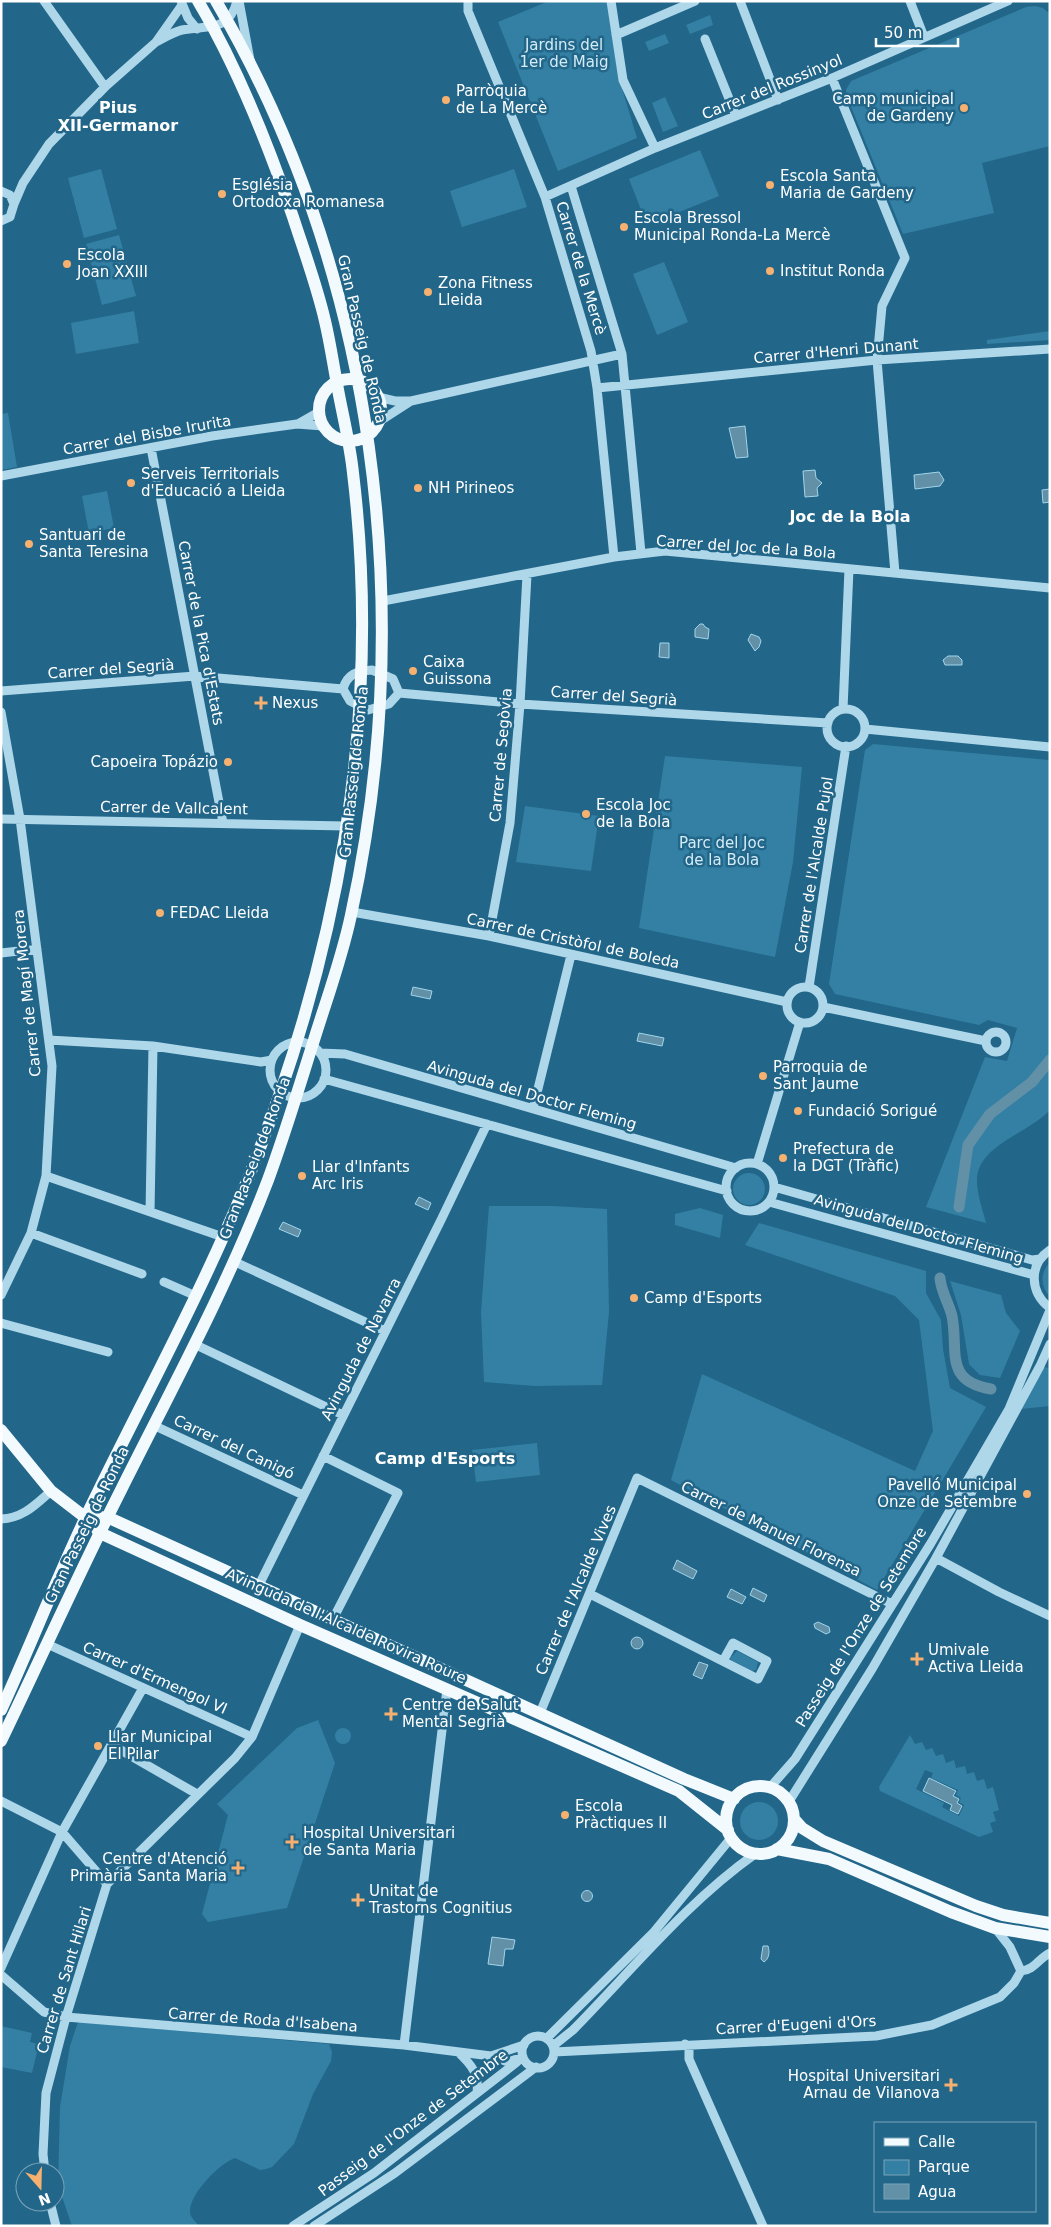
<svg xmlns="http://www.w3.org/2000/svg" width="1051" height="2227" font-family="'DejaVu Sans',sans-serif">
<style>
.green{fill:#3380a4;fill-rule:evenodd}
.water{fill:#6190a7;stroke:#a2d5eb}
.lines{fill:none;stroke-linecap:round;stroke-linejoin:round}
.canal{stroke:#6190a7;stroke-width:11}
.minor{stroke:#aed7ea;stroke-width:9}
.major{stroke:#f2fafe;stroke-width:12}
.poi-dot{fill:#f6b170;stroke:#226689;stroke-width:2}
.labels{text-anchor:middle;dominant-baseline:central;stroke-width:5;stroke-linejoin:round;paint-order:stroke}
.park-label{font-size:15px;fill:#d3ecf8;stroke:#226689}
.street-label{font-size:15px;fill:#fff;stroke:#226689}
.poi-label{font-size:15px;fill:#fff;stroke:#226689;text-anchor:start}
.neighbourhood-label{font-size:16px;font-weight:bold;fill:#fff;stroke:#226689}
</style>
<rect width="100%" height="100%" fill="#226689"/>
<path class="green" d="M549 1H607L618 75 637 138 558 171 498 22Z
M1035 6 1043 8 1050 14V146L982 163 994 213 903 234 847 97 846 90 851 81 1026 7Z
M710 15 713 25 690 34 686 25Z
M665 34 669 43 649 51 645 42Z
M665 97 678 126 663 132 652 103Z
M700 150 719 196 647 225 629 179Z
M101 169 117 229 84 238 68 178Z
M514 169 527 207 462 227 450 191Z
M119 235 136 296 102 305 86 244Z
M664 262 688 322 657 335 633 274Z
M134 311 139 343 76 354 71 323Z
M1050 331V340L987 344V340Z
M8 413 17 467 1 470V414Z
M107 491 114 528 89 533 82 496Z
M873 744 1049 760 1050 1110C1029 1133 976 1146 977 1181 977 1195 983 1210 986 1223L926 1207 985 1057 1007 1061 1017 1028 988 1020 979 1025 835 994 829 984 865 750Z
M665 756 802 767 793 862 775 957 639 928Z
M525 806 599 816 591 871 516 862Z
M733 1189a16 16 0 1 1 32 0a16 16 0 1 1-32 0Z
M489 1206H552L607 1209 609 1312 602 1385 535 1386 484 1382 481 1312Z
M700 1208 723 1215 720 1238 675 1225V1214Z
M759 1223 926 1271V1293L941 1320 943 1349 950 1388 986 1407 877 1590 671 1480 702 1374 915 1471 933 1431 919 1320 895 1296 745 1245Z
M1050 1262V1297C1040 1286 1040 1273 1050 1262Z
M950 1281 1001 1295 1006 1313 1020 1331 1000 1378 980 1375 969 1364 961 1315Z
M1043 1367 1050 1368V1406L1021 1409Z
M537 1443 540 1475 476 1482 472 1450Z
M737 1651 758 1662 756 1670 752 1671 731 1660 730 1658Z
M318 1720 335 1763 287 1908 208 1922 202 1914 228 1815 217 1804 297 1728Z
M335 1736a8 8 0 1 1 16 0a8 8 0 1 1-16 0Z
M910 1735 915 1744 922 1742 926 1750 932 1748 936 1756 943 1754 946 1763 954 1760 956 1768 965 1766 967 1774 974 1772 977 1781 984 1779 987 1789 993 1787 999 1810 993 1812 996 1821 990 1823 993 1832 979 1837 880 1791 879 1787ZM925 1770 933 1773 931 1778 958 1790 956 1795 961 1798 959 1802 964 1805 959 1816 942 1807 944 1803 916 1789Z
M740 1821a19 19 0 1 1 38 0a19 19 0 1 1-38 0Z
M78 2022 329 2044 332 2052 331 2061 313 2094 294 2144 272 2167 266 2169 260 2170 235 2158C220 2163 188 2195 190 2213 191 2218 196 2222 199 2226H72L58 2185 60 2107 70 2046Z
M1 2026 32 2033 30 2042 39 2044 32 2073 1 2067Z"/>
<path class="water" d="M745 426 748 457 736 458 729 428Z
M815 470 816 478 822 483 817 488 818 496 805 497 803 471Z
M939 472 944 480 940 486 915 489 914 475Z
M1050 489V502L1043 503 1042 490Z
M700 624H703L705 627 709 629 708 639 695 637V629Z
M751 634 759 637 761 641 759 647 755 651 748 640Z
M660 643H669V658L659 657Z
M948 656H958L962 660V665H945L943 660Z
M413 987 432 991 430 999 411 995Z
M639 1033 664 1038 662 1046 637 1041Z
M419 1197 431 1203 428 1210 415 1204Z
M283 1222 301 1230 298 1237 279 1229Z
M677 1560 697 1571 693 1579 673 1569Z
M753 1588 767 1595 764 1602 750 1595Z
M731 1589 746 1597 742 1604 727 1597Z
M818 1622 829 1627 830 1632 826 1634 815 1628 814 1624Z
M631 1643a6 6 0 1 1 12 0a6 6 0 1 1-12 0Z
M699 1662 708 1665 702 1679 693 1675Z
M929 1778 956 1791 953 1796 959 1799 957 1803 962 1806 958 1814 950 1810 952 1805 923 1791Z
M581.5 1896a5.5 5.5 0 1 1 11 0a5.5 5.5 0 1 1-11 0Z
M492 1937 515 1940 513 1949H505L503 1966 488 1964Z
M763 1946H768C770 1952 769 1959 764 1962L761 1959Z"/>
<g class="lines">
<path class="canal" d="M959 1207 968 1145 990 1114 1032 1082 1050 1060
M940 1278C941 1292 949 1303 952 1316 959 1350 943 1381 991 1389"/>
<path class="minor" d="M44 1 105 87
M181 1 188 18 197 29
M239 1 250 60
M468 1V11L545 197 591 351 597 388 614 557
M611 1 623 80 655 148
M740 1 778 100
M910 1 924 37
M616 35 695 1
M705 39 736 116
M156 42C164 38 173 32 182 30 206 25 229 33 237 1
M832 78 905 258 882 306 877 360 895 573
M571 186 622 354 641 553
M1 191 10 195 14 204 10 217 1 221
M545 197 655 148 832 78 1008 1
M14 204 23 183 49 144 105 87 156 42 182 5
M597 388 877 360 1050 349
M378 397 395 401H411L622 354
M380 421 411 401
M298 424 319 412
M151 448 223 823
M1 476 212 436 297 424 323 426
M383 601 614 557 665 551 1050 588
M372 670 393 679 399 693 389 704 368 710 350 701 343 689C347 674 357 671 372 670Z
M1 691 195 676 343 689
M399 693 520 704 828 723
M843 709 849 569
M827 728a19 19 0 1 1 38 0a19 19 0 1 1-38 0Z
M1 712 20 819 52 1066 46 1176 31 1233 1 1295
M865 729 1050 747
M1 819 346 826
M352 912 489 936 787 1002
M489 936 510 823 520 704 527 575
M1 953 37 949
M787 1005a18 18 0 1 1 36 0a18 18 0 1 1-36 0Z
M809 987 846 746
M823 1007 986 1041
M986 1042a10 10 0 1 1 20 0a10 10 0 1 1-20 0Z
M49 1040 153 1046 261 1062 272 1060
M270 1070a28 28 0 1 1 56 0a28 28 0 1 1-56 0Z
M320 1053 345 1054 736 1168
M324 1079 727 1191
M533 1109 571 955
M726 1187a24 24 0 1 1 48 0a24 24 0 1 1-48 0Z
M757 1164 800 1022
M46 1176 223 1237
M774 1187 1032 1260 1040 1259
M769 1202 1034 1275
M150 1212 153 1046
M31 1233 142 1274
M1050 1250C1028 1265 1030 1293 1050 1308
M233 1261 385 1331
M164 1282 196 1296
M1 1323 108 1352
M194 1344 343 1415
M153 1425 303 1495
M323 1456 398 1493 333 1619
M1 1519C23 1518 35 1505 51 1491
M936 1558 999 1592 1050 1616
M259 1585 442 1218 487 1124
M590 1594 758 1679 767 1661 733 1643 723 1661
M47 1644 252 1737
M540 1713 637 1478 892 1604
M112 1745 197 1794
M764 1787 773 1784 795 1759 931 1543 1009 1409 1050 1310
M1 1801 62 1832 107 1884
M788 1803 872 1669 936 1558 1040 1366 1050 1344
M995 1928 1010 1947 1021 1971
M1 1968 62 1832 143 1688
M1021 1971C1034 1970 1038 1959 1050 1953
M1 1975 44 2012 66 2017 404 2045 491 2056 508 2062 523 2057
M522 2052a16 16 0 1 1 32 0a16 16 0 1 1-32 0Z
M547 2038 653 1933 731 1838
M685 2044 689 2047V2059L763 2226
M404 2045 447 1689
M553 2046 573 2030C632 1970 687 1902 755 1854
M458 2052C472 2065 479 2074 477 2093
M554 2052 876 2036 932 2025 1000 1997 1014 1983 1021 1971
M491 2056 524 2045
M45 2172 43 2154 46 2093 66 2017 107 1884 235 1758 252 1737 300 1625
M50 2202 56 2226
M293 2226 374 2173 517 2062
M314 2226 395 2173 536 2067"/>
<path class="major" d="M319 410a31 31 0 1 1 62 0a31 31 0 1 1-62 0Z
M1 1430 51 1491 86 1518 100 1533 300 1625 679 1791 728 1830
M86 1518 107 1517 684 1779 734 1799
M1 1710C34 1638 62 1564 97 1494 146 1394 200 1295 243 1191 337 963 383 719 353 473 350 443 342 413 337 384 333 363 330 342 325 321 317 286 304 251 293 217 268 144 238 68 198 1
M1 1741C41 1658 79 1573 121 1490 172 1388 227 1287 268 1180 285 1134 299 1087 314 1040 327 998 342 958 351 915 418 608 376 274 216 1
M726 1820a34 34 0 1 1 68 0a34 34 0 1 1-68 0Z
M794 1819 802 1828 823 1841 976 1906 1003 1915 1050 1923
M777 1849 829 1859 951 1912 995 1928 1050 1937"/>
</g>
<g class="poi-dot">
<circle cx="446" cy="100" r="5"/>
<circle cx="964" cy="108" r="5"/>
<circle cx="770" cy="185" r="5"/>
<circle cx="222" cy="194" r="5"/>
<circle cx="624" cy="227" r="5"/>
<circle cx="67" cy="264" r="5"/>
<circle cx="770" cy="271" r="5"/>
<circle cx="428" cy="292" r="5"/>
<circle cx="131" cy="483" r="5"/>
<circle cx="418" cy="488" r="5"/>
<circle cx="29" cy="544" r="5"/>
<circle cx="413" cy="671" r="5"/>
<path d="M258.5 695.5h5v5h5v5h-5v5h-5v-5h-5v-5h5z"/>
<circle cx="228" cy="762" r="5"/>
<circle cx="586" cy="814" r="5"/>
<circle cx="160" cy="913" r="5"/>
<circle cx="763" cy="1076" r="5"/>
<circle cx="798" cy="1111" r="5"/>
<circle cx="783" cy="1158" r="5"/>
<circle cx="302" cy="1176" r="5"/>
<circle cx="634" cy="1298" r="5"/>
<circle cx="1027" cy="1494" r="5"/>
<path d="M914.5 1651.5h5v5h5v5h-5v5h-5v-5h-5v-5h5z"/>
<path d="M388.5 1706.5h5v5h5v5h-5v5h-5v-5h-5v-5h5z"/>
<circle cx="98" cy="1746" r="5"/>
<circle cx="565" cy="1815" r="5"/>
<path d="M289.5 1834.5h5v5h5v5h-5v5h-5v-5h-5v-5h5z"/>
<path d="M235.5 1860.5h5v5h5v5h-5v5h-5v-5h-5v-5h5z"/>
<path d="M355.5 1892.5h5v5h5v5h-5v5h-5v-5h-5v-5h5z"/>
<path d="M948.5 2077.5h5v5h5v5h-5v5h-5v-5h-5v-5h5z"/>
</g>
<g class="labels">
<g class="park-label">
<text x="564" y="45">Jardins del<tspan x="564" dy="17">1er de Maig</tspan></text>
<text x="722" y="843">Parc del Joc<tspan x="722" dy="17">de la Bola</tspan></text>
</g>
<g class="street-label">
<text transform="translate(772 87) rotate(-22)">Carrer del Rossinyol</text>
<text transform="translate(581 268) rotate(73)">Carrer de la Mercè</text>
<text transform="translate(362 339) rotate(77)">Gran Passeig de Ronda</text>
<text transform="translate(836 351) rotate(-5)">Carrer d'Henri Dunant</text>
<text transform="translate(147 435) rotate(-10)">Carrer del Bisbe Irurita</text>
<text transform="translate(746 547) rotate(4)">Carrer del Joc de la Bola</text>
<text transform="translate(201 633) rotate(79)">Carrer de la Pica d'Estats</text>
<text transform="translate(111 669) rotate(-4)">Carrer del Segrià</text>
<text transform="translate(614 696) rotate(4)">Carrer del Segrià</text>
<text transform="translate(501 755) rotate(-85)">Carrer de Segòvia</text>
<text transform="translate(354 772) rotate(-84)">Gran Passeig de Ronda</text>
<text transform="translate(174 808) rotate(1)">Carrer de Vallcalent</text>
<text transform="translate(814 865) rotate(-81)">Carrer de l'Alcalde Pujol</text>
<text transform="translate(573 941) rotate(12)">Carrer de Cristòfol de Boleda</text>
<text transform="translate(27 993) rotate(-96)">Carrer de Magí Morera</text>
<text transform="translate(532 1095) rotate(16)">Avinguda del Doctor Fleming</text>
<text transform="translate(255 1158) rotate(-69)">Gran Passeig de Ronda</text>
<text transform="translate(919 1229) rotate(16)">Avinguda del Doctor Fleming</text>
<text transform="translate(361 1349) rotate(-63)">Avinguda de Navarra</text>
<text transform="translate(234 1447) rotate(25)">Carrer del Canigó</text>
<text transform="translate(87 1525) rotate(-64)">Gran Passeig de Ronda</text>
<text transform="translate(771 1529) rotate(26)">Carrer de Manuel Florensa</text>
<text transform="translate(576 1590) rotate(-67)">Carrer de l'Alcalde Vives</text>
<text transform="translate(346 1626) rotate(24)">Avinguda de l'Alcalde Rovira Roure</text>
<text transform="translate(861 1627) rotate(-58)">Passeig de l'Onze de Setembre</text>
<text transform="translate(155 1678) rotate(24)">Carrer d'Ermengol VI</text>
<text transform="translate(64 1980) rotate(-73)">Carrer de Sant Hilari</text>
<text transform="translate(263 2020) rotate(4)">Carrer de Roda d'Isabena</text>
<text transform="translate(796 2025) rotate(-3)">Carrer d'Eugeni d'Ors</text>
<text transform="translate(413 2123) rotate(-37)">Passeig de l'Onze de Setembre</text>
</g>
<g class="poi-label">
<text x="456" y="91">Parròquia<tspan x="456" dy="17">de La Mercè</tspan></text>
<text x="954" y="99" text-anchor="end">Camp municipal<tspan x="954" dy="17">de Gardeny</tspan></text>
<text x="780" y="176">Escola Santa<tspan x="780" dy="17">Maria de Gardeny</tspan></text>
<text x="232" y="185">Església<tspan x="232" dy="17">Ortodoxa Romanesa</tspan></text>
<text x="634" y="218">Escola Bressol<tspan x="634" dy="17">Municipal Ronda-La Mercè</tspan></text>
<text x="77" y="255">Escola<tspan x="77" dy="17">Joan XXIII</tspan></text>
<text x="780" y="271">Institut Ronda</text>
<text x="438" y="283">Zona Fitness<tspan x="438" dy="17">Lleida</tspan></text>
<text x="141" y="474">Serveis Territorials<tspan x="141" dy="17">d'Educació a Lleida</tspan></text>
<text x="428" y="488">NH Pirineos</text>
<text x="39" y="535">Santuari de<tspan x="39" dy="17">Santa Teresina</tspan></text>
<text x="423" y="662">Caixa<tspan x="423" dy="17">Guissona</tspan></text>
<text x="272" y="703">Nexus</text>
<text x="218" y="762" text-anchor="end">Capoeira Topázio</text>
<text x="596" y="805">Escola Joc<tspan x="596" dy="17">de la Bola</tspan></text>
<text x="170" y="913">FEDAC Lleida</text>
<text x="773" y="1067">Parroquia de<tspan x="773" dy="17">Sant Jaume</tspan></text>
<text x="808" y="1111">Fundació Sorigué</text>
<text x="793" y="1149">Prefectura de<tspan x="793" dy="17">la DGT (Tràfic)</tspan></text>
<text x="312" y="1167">Llar d'Infants<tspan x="312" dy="17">Arc Iris</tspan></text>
<text x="644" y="1298">Camp d'Esports</text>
<text x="1017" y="1485" text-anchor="end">Pavelló Municipal<tspan x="1017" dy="17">Onze de Setembre</tspan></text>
<text x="928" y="1650">Umivale<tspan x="928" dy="17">Activa Lleida</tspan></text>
<text x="402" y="1705">Centre de Salut<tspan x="402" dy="17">Mental Segrià</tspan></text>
<text x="108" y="1737">Llar Municipal<tspan x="108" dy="17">El Pilar</tspan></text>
<text x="575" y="1806">Escola<tspan x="575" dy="17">Pràctiques II</tspan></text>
<text x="303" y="1833">Hospital Universitari<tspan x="303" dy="17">de Santa Maria</tspan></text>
<text x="227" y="1859" text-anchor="end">Centre d'Atenció<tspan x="227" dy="17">Primària Santa Maria</tspan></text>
<text x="369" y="1891">Unitat de<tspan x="369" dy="17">Trastorns Cognitius</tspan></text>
<text x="940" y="2076" text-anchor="end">Hospital Universitari<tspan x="940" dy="17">Arnau de Vilanova</tspan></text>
</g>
<g class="neighbourhood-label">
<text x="118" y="107">Pius<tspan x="118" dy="18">XII-Germanor</tspan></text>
<text x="850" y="516">Joc de la Bola</text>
<text x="445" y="1458">Camp d'Esports</text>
</g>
</g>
<rect width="1051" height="2227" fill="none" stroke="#ffffff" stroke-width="5"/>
<rect x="874" y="2122" width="162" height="90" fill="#226689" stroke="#7aa3b8"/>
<rect x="884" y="2138" width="25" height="8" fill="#f2fafe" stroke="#7aa3b8"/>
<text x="918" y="2147" font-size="15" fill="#ffffff">Calle</text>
<rect x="884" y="2160" width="25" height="15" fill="#3380a4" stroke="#7aa3b8"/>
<text x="918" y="2172" font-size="15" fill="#ffffff">Parque</text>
<rect x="884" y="2184" width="25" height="15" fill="#6190a7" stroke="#7aa3b8"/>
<text x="918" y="2197" font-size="15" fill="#ffffff">Agua</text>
<g transform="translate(40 2187) rotate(160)"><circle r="24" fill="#226689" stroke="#7aa3b8"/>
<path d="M0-4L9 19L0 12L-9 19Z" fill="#f6b170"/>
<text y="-8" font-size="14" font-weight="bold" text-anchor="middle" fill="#ffffff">N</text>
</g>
<path d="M876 38v8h82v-8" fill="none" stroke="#ffffff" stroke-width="2.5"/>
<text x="884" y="38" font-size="15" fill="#ffffff" stroke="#226689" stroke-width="4" paint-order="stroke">50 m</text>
</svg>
